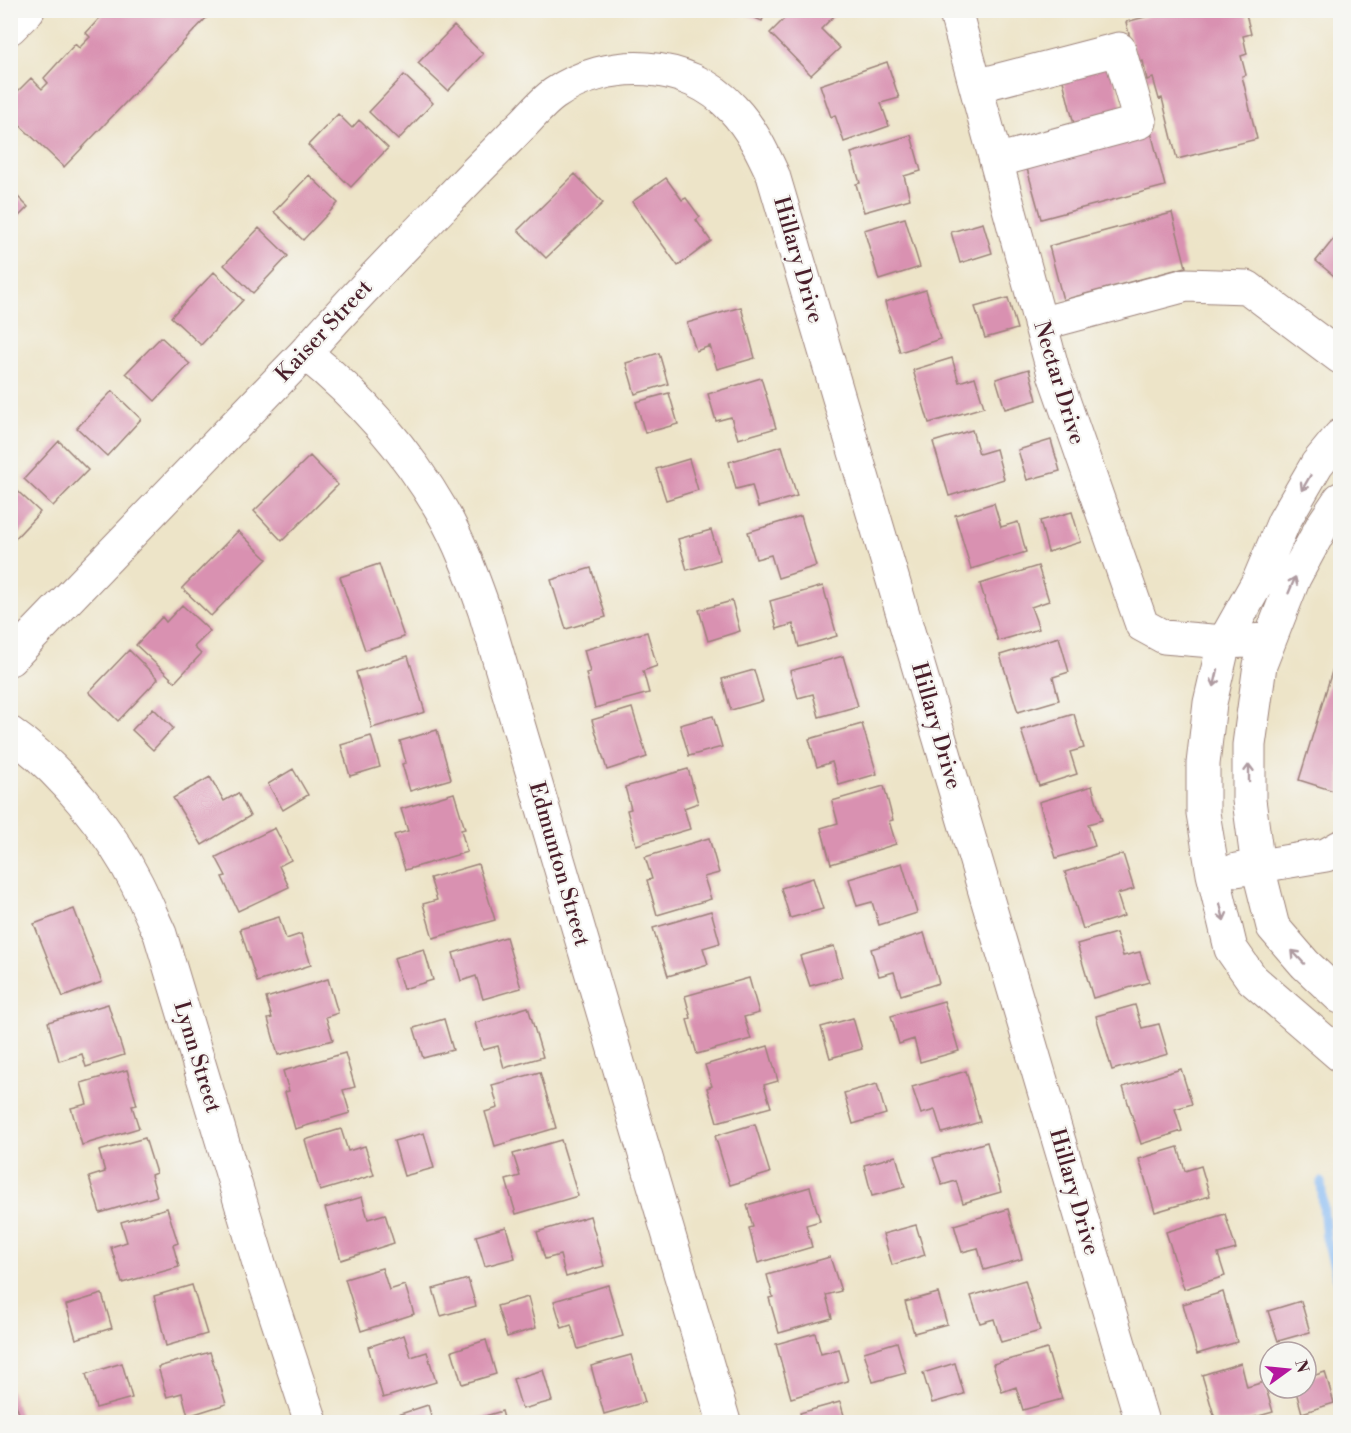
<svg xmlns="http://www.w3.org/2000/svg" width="1351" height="1433" font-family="'Libre Bodoni',serif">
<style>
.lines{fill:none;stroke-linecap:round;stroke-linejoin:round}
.stream{stroke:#86baf4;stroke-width:9}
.building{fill:#d991b1}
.minor-casing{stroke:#9c827a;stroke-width:35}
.minor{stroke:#fff;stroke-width:33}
.oneway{stroke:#ae9aa0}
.labels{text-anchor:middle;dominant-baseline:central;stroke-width:4.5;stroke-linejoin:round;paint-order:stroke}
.street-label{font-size:22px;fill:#4a1f2b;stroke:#f6f6f2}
</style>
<rect width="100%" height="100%" fill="#f6f6f2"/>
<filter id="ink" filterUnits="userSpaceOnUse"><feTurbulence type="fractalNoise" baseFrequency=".0167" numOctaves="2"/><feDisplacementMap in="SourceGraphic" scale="12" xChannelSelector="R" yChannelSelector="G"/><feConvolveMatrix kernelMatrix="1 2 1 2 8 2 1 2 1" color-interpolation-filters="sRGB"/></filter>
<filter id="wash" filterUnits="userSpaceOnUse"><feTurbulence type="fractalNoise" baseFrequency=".008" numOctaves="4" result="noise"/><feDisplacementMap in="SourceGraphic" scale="24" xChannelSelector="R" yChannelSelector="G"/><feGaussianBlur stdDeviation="1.35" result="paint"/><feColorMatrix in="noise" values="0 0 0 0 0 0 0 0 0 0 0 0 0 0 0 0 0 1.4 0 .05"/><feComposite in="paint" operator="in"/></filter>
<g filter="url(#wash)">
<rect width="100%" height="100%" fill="#ede4c8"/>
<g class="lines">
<path class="stream" d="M1321 1182 1326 1237 1340 1288"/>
</g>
<g id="blocks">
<path class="building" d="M107 10H204L209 15 64 167 10 116V99L31 78 42 89 48 83 44 78 75 44 79 48 90 37 86 33Z
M737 10H766L762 21 741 12 740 16 727 11Z
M793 10H831L835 15 821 29 840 48 811 75 770 33Z
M1171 10H1245L1251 34 1243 36 1247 54 1241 56 1246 75 1242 76 1257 139 1177 159 1162 98 1159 99 1153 78 1147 80 1143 61 1136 62 1126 22Z
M454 26 483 54 448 91 418 63Z
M1109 56 1123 111 1074 124 1060 69Z
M887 62 899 98 881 103 889 126 844 142 835 115 831 117 820 85Z
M404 75 433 103 398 140 369 112Z
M338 114 352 128 359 120 388 148 351 187 308 145Z
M1151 132 1165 186 1041 219 1026 165Z
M911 135 921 171 904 176 910 199 864 212 856 184 860 183 851 153Z
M575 174 603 203 546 258 518 230Z
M309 175 338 203 303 240 274 212Z
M666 178 682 200 686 198 700 217 696 220 711 241 678 266 632 202Z
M10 189 28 207 10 225Z
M1172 213 1186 267 1063 300 1049 246Z
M905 218 920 267 879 280 864 230Z
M983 223 992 253 960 263 951 232Z
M259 228 288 256 253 293 224 265Z
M1340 231V281L1316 261Z
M214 272 243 300 201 345 171 317Z
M926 290 940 339 900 352 885 302Z
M1008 298 1017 329 985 338 975 307Z
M741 307 755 358 717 369 710 346 696 351 687 323Z
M161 337 190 364 155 401 126 373Z
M659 353 668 384 635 394 626 363Z
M952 358 959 382 975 377 984 407 929 423 913 370Z
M1029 369 1037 400 1005 409 996 379Z
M761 378 776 428 738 439 731 417 716 421 708 394Z
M112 391 141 419 107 456 77 428Z
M669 393 678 424 645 433 636 402Z
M972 430 979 454 996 449 1004 479 949 496 933 442Z
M1051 440 1060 471 1027 480 1018 450Z
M59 441 88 470 53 506 24 479Z
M782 446 797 496 758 507 752 485 736 489 729 462Z
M310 456 338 485 282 541 254 511Z
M689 459 698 490 666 500 656 469Z
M10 484 40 512 10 544Z
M994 503 1001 527 1018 522 1026 552 971 569 955 515Z
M1072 512 1081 542 1048 552 1040 521Z
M801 516 816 566 778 578 771 555 756 559 748 532Z
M711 530 720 560 687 570 678 539Z
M238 531 267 559 211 616 182 588Z
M379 564 404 637 365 650 340 577Z
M1038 566 1049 601 1031 607 1039 629 998 641 980 584Z
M591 568 606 617 566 629 551 580Z
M823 586 837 636 799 647 793 624 777 629 770 601Z
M732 601 740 631 708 641 699 610Z
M182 605 210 631 194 647 201 654 175 682 136 645 162 617 166 622Z
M647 632 657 666 643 671 649 693 595 708 586 673 590 672 584 650Z
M1059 637 1069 672 1053 677 1059 700 1018 712 1000 655Z
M1340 645V793L1299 780Z
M129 650 158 679 118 721 89 692Z
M408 656 425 712 372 728 356 672Z
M843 656 858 706 819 717 813 694 798 698 790 671Z
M754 670 763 701 731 710 722 679Z
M153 708 173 728 153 750 132 730Z
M632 708 647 757 607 770 592 720Z
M1074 714 1084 748 1070 752 1077 774 1039 786 1021 730Z
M713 716 722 747 689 756 680 725Z
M862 724 877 774 839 785 832 762 817 767 809 739Z
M437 730 451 779 410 791 402 764 406 763 400 741Z
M371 736 380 767 350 776 341 745Z
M293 769 308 795 283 810 268 784Z
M688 769 698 803 684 808 690 829 636 845 627 810 631 809 625 787Z
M210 777 224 801 238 793 250 816 202 845 173 798Z
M884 786 893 820 889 821 896 844 831 864 821 828 838 823 832 801Z
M1092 786 1102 820 1088 824 1095 846 1056 858 1039 802Z
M454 793 465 829 461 830 467 852 405 870 394 835 408 831 401 809Z
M275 828 291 860 279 866 289 887 238 911 222 877 226 876 216 857Z
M709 838 719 873 704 877 711 899 657 915 647 880 652 879 645 857Z
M1123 854 1134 889 1117 894 1124 916 1083 929 1065 872Z
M902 863 917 913 879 925 872 902 857 906 849 879Z
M478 864 495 920 433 938 423 904 437 900 430 878Z
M813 878 823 909 790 918 781 888Z
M74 909 102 982 63 997 34 924Z
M711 911 720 943 703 948 708 964 668 976 653 928Z
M279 917 286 939 301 934 311 965 257 982 240 929Z
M924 933 939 983 901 995 894 972 879 976 871 949Z
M1116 933 1123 956 1140 952 1149 982 1093 998 1077 944Z
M506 937 521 988 483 999 476 976 461 981 453 953Z
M834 946 842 977 810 986 800 956Z
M424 949 433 980 403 989 394 958Z
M749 978 759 1013 744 1017 751 1039 697 1054 687 1020 691 1018 685 996Z
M328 979 338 1013 326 1017 333 1040 278 1055 268 1019 272 1018 266 998Z
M944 1001 959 1051 920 1062 914 1039 899 1044 891 1016Z
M108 1004 124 1055 86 1067 82 1054 59 1061 48 1022Z
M1135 1005 1142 1028 1159 1024 1168 1054 1112 1070 1096 1016Z
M528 1007 543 1057 504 1068 498 1046 483 1050 475 1023Z
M853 1018 862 1049 830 1058 821 1027Z
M444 1019 453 1050 423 1058 414 1028Z
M768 1046 778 1081 764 1085 771 1107 717 1122 707 1088 712 1086 705 1065Z
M345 1053 355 1087 343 1090 350 1113 295 1129 285 1092 289 1091 283 1071Z
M1181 1069 1192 1104 1175 1109 1182 1131 1141 1144 1123 1087Z
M127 1070 137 1105 132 1106 139 1128 82 1145 71 1108 87 1104 81 1083Z
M966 1071 980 1122 942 1133 935 1110 921 1114 912 1087Z
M540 1072 556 1128 495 1146 485 1112 498 1108 492 1085Z
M877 1084 886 1114 853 1124 844 1093Z
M755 1124 770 1173 730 1185 715 1136Z
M341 1129 348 1151 365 1146 374 1175 320 1191 305 1140Z
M424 1133 434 1168 404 1176 394 1141Z
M145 1138 156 1173 151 1175 157 1196 100 1213 89 1177 105 1172 99 1151Z
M561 1140 578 1196 516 1214 506 1180 520 1176 513 1154Z
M987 1142 1001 1192 963 1203 956 1181 942 1185 933 1158Z
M1178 1147 1185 1171 1201 1166 1210 1196 1155 1212 1139 1159Z
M896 1156 905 1187 872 1196 864 1165Z
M810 1187 820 1221 806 1225 812 1247 758 1263 749 1228 753 1227 747 1205Z
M362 1197 368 1219 385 1214 394 1243 341 1260 325 1208Z
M167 1208 178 1243 173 1245 179 1267 122 1283 111 1247 127 1242 121 1222Z
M1008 1209 1022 1259 984 1270 978 1248 962 1252 954 1225Z
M1225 1214 1236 1249 1218 1254 1225 1276 1184 1289 1166 1232Z
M590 1216 604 1266 566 1277 560 1255 545 1259 537 1232Z
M916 1225 925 1255 892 1265 883 1234Z
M506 1227 515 1258 485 1266 476 1236Z
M830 1257 841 1291 826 1295 832 1318 779 1333 769 1298 773 1297 767 1275Z
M382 1268 389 1290 405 1285 414 1314 361 1331 345 1279Z
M468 1279 476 1306 441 1316 433 1289Z
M1025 1280 1040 1331 1001 1342 994 1319 980 1323 971 1296Z
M192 1285 207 1334 166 1346 154 1296Z
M608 1285 623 1336 578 1349 571 1325 562 1328 554 1301Z
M1223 1292 1237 1342 1197 1354 1183 1304Z
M938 1293 947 1324 914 1333 905 1302Z
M102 1294 112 1328 76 1339 66 1305Z
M528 1297 536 1328 507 1337 497 1306Z
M1301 1301 1310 1332 1278 1341 1268 1311Z
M815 1333 821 1354 839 1349 848 1381 791 1398 776 1344Z
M404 1335 411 1357 427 1352 436 1382 383 1398 368 1347Z
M486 1340 496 1374 462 1384 452 1351Z
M897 1342 906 1373 873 1382 864 1352Z
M1047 1349 1062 1399 1023 1410 1016 1387 1002 1392 993 1364Z
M210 1352 226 1404 188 1416 182 1393 167 1397 158 1367Z
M631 1355 645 1402 604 1414 591 1366Z
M122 1363 132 1398 96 1408 86 1374Z
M955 1363 964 1394 932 1403 923 1373Z
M1241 1363 1247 1387 1264 1382 1273 1412 1238 1422H1216L1202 1375Z
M543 1370 552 1401 522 1409 513 1379Z
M1325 1372 1334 1403 1302 1413 1295 1388H1306V1378Z
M10 1388 21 1419 10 1422Z
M840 1402 846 1422H803L800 1413Z
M428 1405 433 1422H390L388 1418Z
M502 1411 505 1422H473L472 1420Z
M232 1417 234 1422H215Z"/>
</g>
</g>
<g filter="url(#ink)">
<use href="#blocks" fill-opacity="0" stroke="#9c827a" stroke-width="1.5"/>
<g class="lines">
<defs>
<path id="minor" d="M955 10 1054 374 1142 625 1164 637 1224 642 1269 640
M10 28 28 10
M976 86 1119 49 1140 122 996 161
M1040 324 1186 285 1247 287 1340 357
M305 353C360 397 406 449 442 511 460 542 473 578 485 612L724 1422
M1340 436 1317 464 1284 521 1259 580 1224 642 1210 703 1203 764V813L1213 874 1231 949 1252 979 1340 1055
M1340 499 1322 526 1294 578 1260 665 1249 745V800L1258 867 1273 927 1305 964 1340 997
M10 659 305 353C349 302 396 255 442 207 467 180 493 155 518 129 530 118 541 103 554 94 607 57 688 59 733 109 751 128 762 151 773 175L1142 1422
M10 733C60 768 110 830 137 884 145 900 152 917 160 934L261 1270 311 1422
M1236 870 1326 855 1340 847"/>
</defs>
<use href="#minor" class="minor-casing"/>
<use href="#minor" class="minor"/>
</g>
<defs><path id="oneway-shaft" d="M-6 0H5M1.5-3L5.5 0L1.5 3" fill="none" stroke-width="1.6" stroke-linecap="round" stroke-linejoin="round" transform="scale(1.5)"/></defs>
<g class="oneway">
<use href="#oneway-shaft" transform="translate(1306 483) rotate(120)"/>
<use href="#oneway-shaft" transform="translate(1292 585) rotate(-67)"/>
<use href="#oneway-shaft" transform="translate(1216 678) rotate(103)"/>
<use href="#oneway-shaft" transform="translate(1249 773) rotate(-90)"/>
<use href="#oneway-shaft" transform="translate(1222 912) rotate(77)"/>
<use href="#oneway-shaft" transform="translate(1298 957) rotate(-133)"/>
</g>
</g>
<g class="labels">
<g class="street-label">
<text transform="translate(798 260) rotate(74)">Hillary Drive</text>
<text transform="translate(324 331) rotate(-47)">Kaiser Street</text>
<text transform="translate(1059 383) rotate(73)">Nectar Drive</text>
<text transform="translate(936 726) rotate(74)">Hillary Drive</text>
<text transform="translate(559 864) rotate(74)">Edmunton Street</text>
<text transform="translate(197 1057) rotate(73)">Lynn Street</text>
<text transform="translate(1074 1192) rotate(74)">Hillary Drive</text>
</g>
</g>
<rect width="1351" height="1433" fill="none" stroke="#f6f6f2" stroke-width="36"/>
<g transform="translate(1288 1370) rotate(75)"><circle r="28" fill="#f6f6f2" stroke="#b1a0a2" stroke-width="1.5"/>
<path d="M0-4.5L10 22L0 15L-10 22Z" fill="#b5179e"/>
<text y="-9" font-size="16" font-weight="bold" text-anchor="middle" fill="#4a1f2b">N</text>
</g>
</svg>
